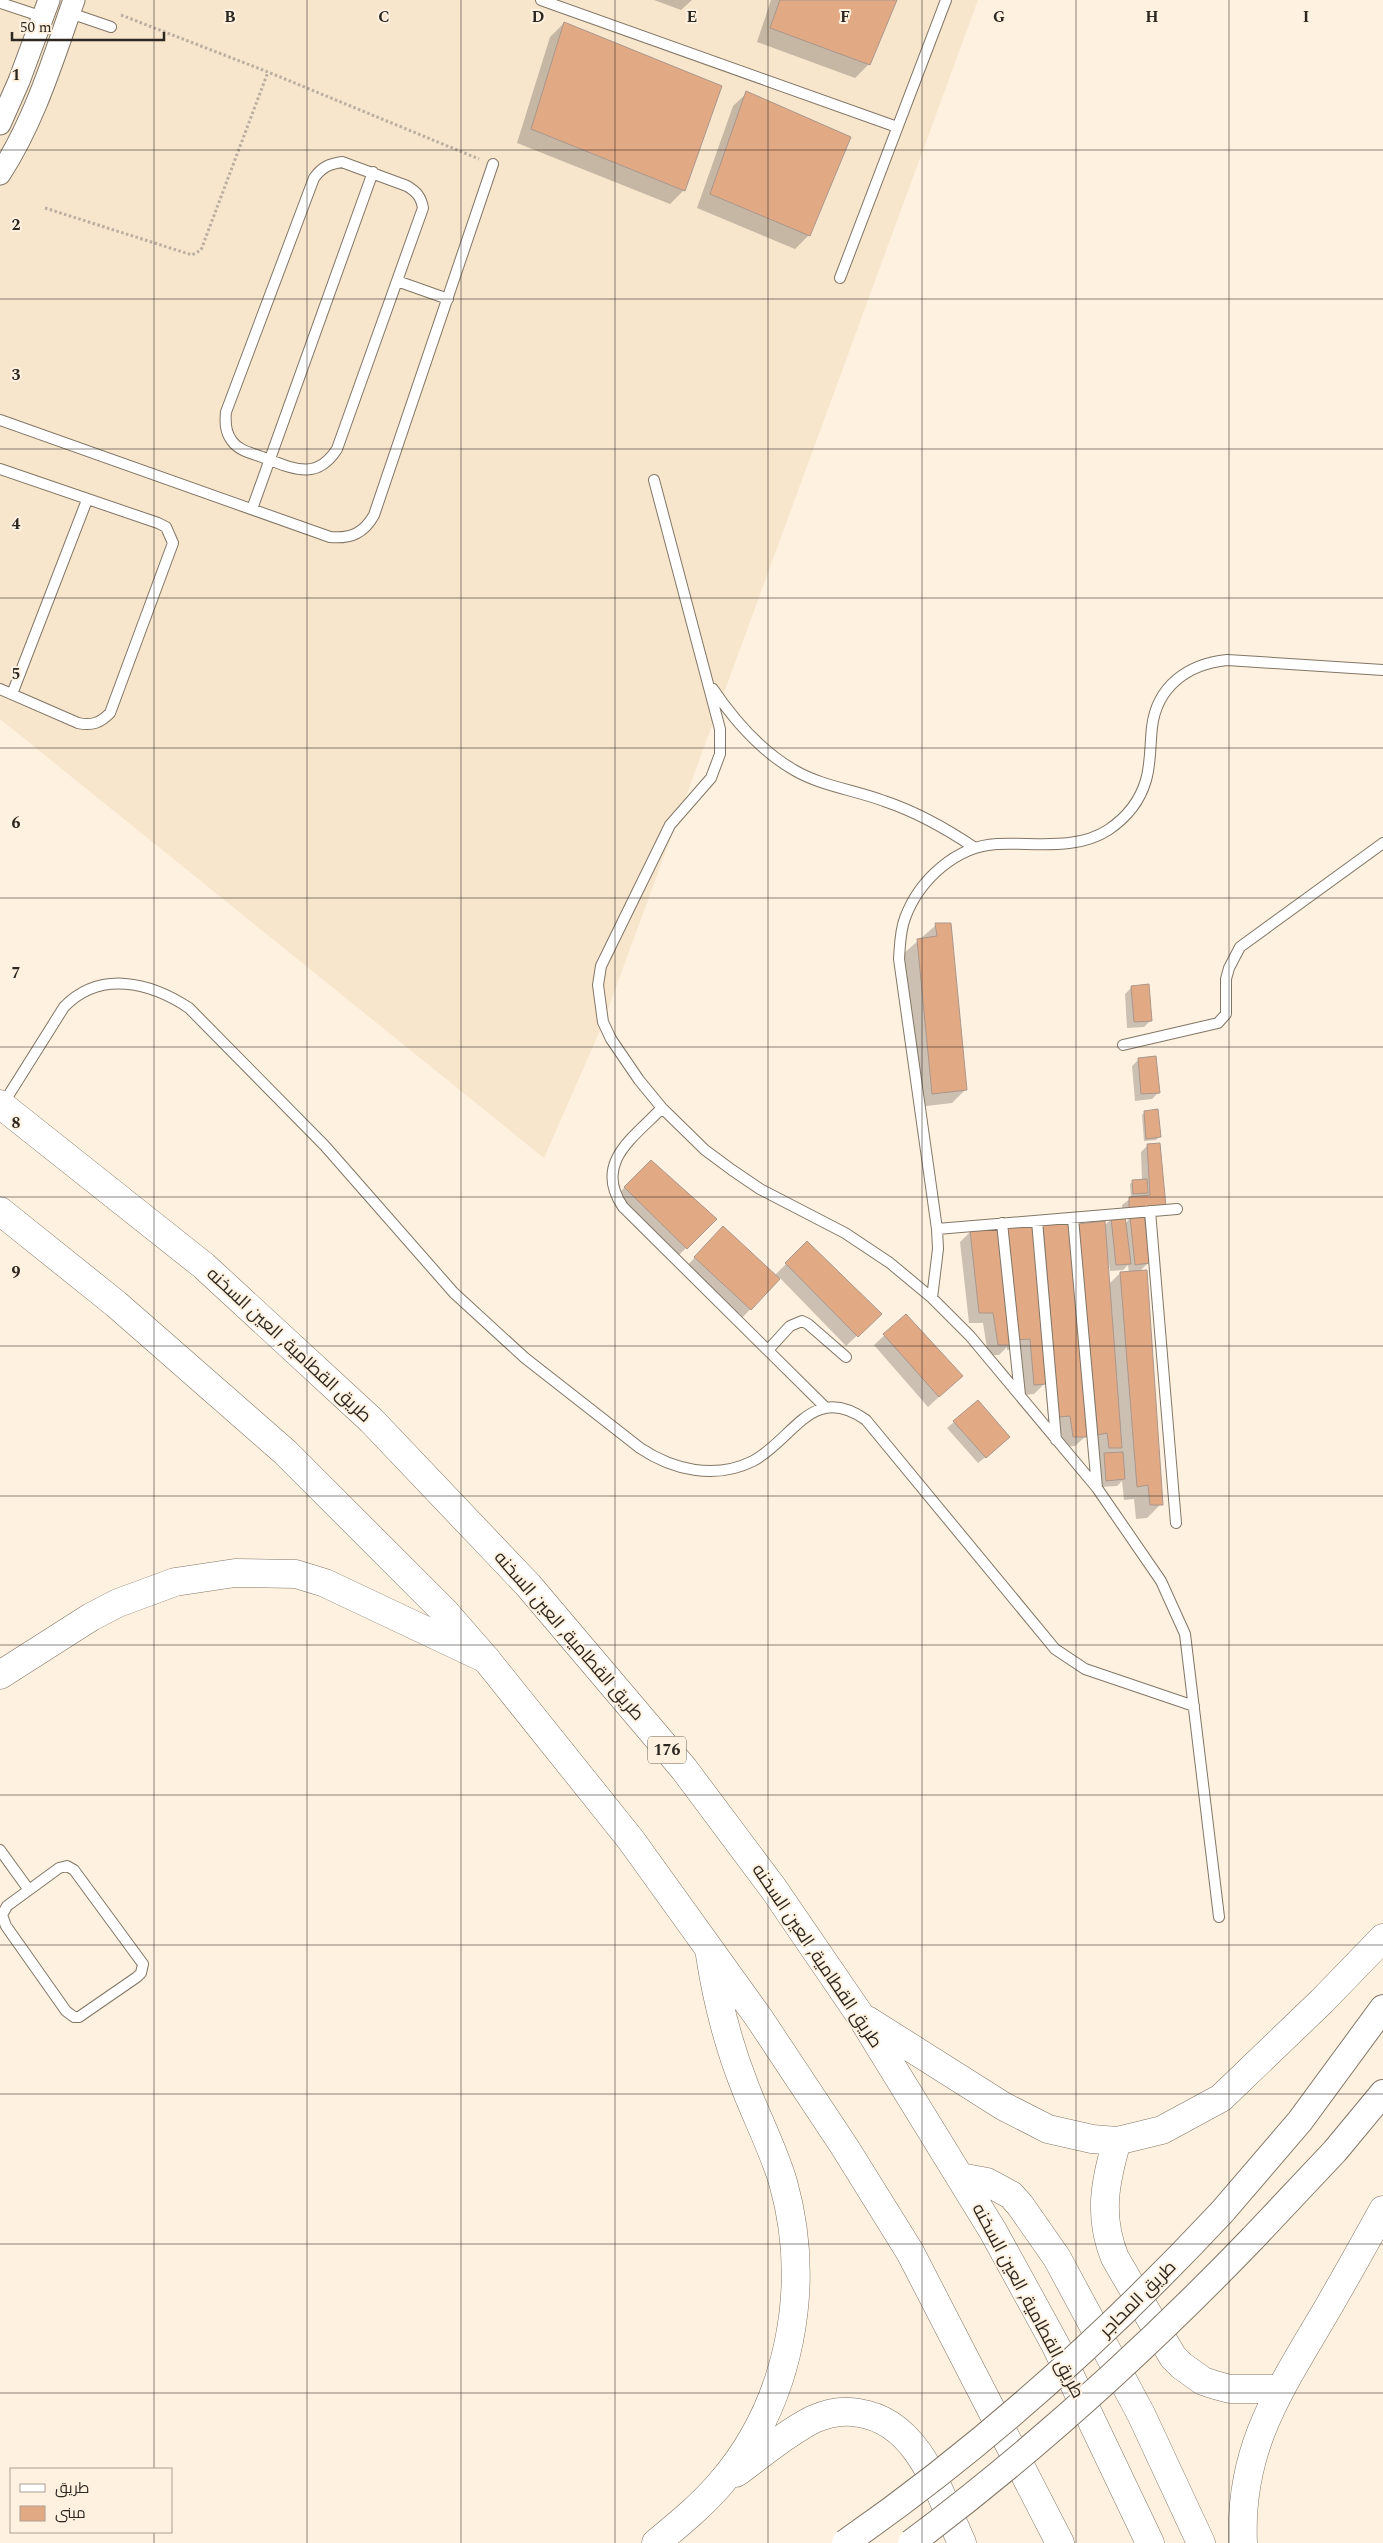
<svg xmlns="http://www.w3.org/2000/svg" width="1383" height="2543" font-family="Spectral,Cairo,serif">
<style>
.built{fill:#f7e5cc}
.shadow{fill:#0003;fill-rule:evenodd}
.building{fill:#e2a985;stroke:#aa978c}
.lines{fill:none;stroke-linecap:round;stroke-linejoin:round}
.service-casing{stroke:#827666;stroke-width:12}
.minor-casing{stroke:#827666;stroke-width:23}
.tertiary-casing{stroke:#827666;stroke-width:28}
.secondary-casing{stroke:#827666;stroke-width:29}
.motorway-casing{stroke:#827666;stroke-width:29}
.path{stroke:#b9aea0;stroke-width:3;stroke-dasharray:2.5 2.5;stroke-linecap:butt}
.service{stroke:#fff;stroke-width:10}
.minor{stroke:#fff;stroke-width:21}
.tertiary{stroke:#fff;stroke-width:26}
.secondary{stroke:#fff;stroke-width:28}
.motorway{stroke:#fff;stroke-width:28}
.tertiary-bridge-casing{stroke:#827666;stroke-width:28;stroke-linecap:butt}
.tertiary-bridge{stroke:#fff;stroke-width:26}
.grid{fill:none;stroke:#2c2720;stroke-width:1;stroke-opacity:0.55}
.labels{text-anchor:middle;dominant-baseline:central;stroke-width:4;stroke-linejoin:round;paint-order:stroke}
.shield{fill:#fff1df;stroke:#6b6459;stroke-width:1}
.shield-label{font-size:16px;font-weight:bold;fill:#2c2720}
.street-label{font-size:18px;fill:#2c2720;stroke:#fff1df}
.grid-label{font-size:16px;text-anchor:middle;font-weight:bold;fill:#2c2720;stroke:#fff1df;stroke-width:4;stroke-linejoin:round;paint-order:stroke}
</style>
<rect width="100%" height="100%" fill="#fff1df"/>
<path class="built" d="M0 0H978L601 1028 544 1158 0 719Z"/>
<path class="shadow" d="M654 0H692L681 10Z
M771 0H895L869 64 855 78 757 42Z
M564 23 684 190 670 204 517 143 550 37Z
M747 93 809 235 795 249 697 208 733 106Z
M936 925 966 1089 952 1103 918 1107 903 954Z
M1132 987 1151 1020 1144 1027 1127 1028 1125 994Z
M1139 1059 1158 1093 1152 1099 1135 1101 1132 1066Z
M1145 1112 1159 1137 1156 1140 1144 1141 1142 1115Z
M1148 1145 1164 1206 1123 1215 1122 1205 1131 1198 1130 1184 1133 1181 1142 1180 1141 1152Z
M651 1161 715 1219 676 1258 614 1198Z
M1130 1218 1148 1263 1139 1272 1161 1504 1147 1518 1136 1519 1134 1499 1124 1500 1122 1481 1117 1486 1100 1487 1097 1443 1088 1445 1087 1435 1075 1446 1063 1447 1060 1426 1049 1427 1045 1383 1034 1394 1024 1395 1020 1349 1007 1350V1347L999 1355H988L983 1323H969L960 1242 971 1231 997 1239 1007 1229 1033 1237 1043 1227 1104 1226 1111 1219 1125 1224ZM1107 1263H1109L1110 1271 1123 1270 1128 1265 1129 1273H1120L1108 1285Z
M713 1238 775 1275 807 1243 880 1314 846 1346 780 1278 740 1320 685 1268Z
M906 1315 951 1386 928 1407 874 1345Z
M954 1422 1002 1444 978 1463 947 1428Z"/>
<path class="building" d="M780 0H897L870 65 770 28Z
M564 22 722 86 685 191 531 129Z
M746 91 851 137 810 236 710 194Z
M935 923H951L967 1090 932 1094 917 939 937 936Z
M1149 984 1152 1021 1134 1022 1131 986Z
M1156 1056 1160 1093 1141 1094 1138 1058Z
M1158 1109 1161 1137 1146 1139 1144 1111Z
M1160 1143 1166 1207 1129 1209V1197L1150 1195 1147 1144Z
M651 1160 717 1219 687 1249 624 1187Z
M1147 1179 1148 1193 1133 1194 1132 1180Z
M1144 1215 1150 1263 1135 1265 1130 1217Z
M1125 1216 1131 1264 1116 1265 1111 1218Z
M1105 1221 1122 1448H1109L1107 1433 1098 1435 1078 1224Z
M1069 1222 1087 1437H1073L1070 1416 1059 1417 1043 1225Z
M1033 1225 1046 1384 1034 1385 1030 1339 1017 1340 1007 1228Z
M723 1226 780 1279 751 1310 694 1257Z
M997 1227 1010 1345H998L993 1313H979L970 1230Z
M807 1241 882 1314 858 1337 785 1263Z
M1147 1270 1163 1505H1150L1148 1485 1137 1487 1120 1272Z
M906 1314 963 1376 939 1397 883 1334Z
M978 1400 1010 1437 986 1458 953 1421Z
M1123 1452 1125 1479 1106 1481 1104 1453Z"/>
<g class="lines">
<defs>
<path id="service" d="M541 0 897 127
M1 3 43 17
M70 13 111 27
M342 162 407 186C417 192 421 197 423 208L337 449C316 482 292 468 262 457 252 453 239 451 232 441 225 432 225 422 226 412L314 178C322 167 329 164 342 162Z
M840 278 946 0
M397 281 448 299
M0 420 330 537C351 539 364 533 374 515L493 164
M0 469 158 523 166 527 173 543 110 713C100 723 92 726 78 723L0 689
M654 480 720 729V754L711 778 670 825 601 966 598 985 603 1022 611 1039 639 1080 662 1108 705 1150 732 1170 760 1189 845 1233 890 1263 932 1298 970 1336 1097 1488 1161 1581 1185 1634 1219 1917
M252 509 373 172
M713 689C734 720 761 751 794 770 821 786 855 790 884 801 917 812 947 829 975 848
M12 694 87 500
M1123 1045 1218 1023 1226 1014V979L1229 968 1240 947 1383 843
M3 1104 64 1007C100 970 150 982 189 1008L325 1146 454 1293 525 1358 640 1448C673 1470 715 1480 753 1461 794 1439 812 1382 866 1420L1055 1649 1085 1669 1194 1706
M662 1108C633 1138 593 1163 623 1207L825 1407
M1150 1211 1176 1523
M1073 1218 1097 1488
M1037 1221 1056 1440
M1002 1223 1020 1395
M937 1229 1177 1209
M932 1298 938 1249 937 1229 899 959C900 945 900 931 905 918 919 880 956 846 997 844 1033 842 1076 851 1108 830 1126 818 1140 801 1146 780 1151 763 1150 744 1152 727 1157 686 1188 664 1227 660L1383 670
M768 1350 790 1326 802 1321 808 1324 846 1357
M0 1850 29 1890
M67 1866 74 1870 143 1964 141 1973 137 1977 79 2017H74L66 2011 6 1926 2 1915 7 1906 59 1868Z"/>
<path id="minor" d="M0 124 19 81 49 0
M0 174C35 120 53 59 74 0"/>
<path id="tertiary" d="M1222 2212 1300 2121 1383 2008
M1253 2238 1335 2151 1383 2093"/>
<path id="secondary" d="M0 1675 91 1617 118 1603 175 1582 235 1573 296 1574 325 1583 486 1659"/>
<path id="motorway" d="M0 1104 204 1266 371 1420 528 1585 684 1769 773 1888 862 2018 993 2231 1055 2344 1150 2543
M0 1211 116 1304 285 1452 445 1612 486 1659 631 1840 759 2018 844 2146 910 2252 1060 2543
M867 2020 1003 2106 1048 2129 1092 2139 1117 2141 1162 2130 1221 2098 1322 2001 1383 1938
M1117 2141C1105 2181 1098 2217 1115 2258L1173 2357 1182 2366 1203 2381 1215 2385 1230 2389H1279
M960 2177 987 2182 1011 2195 1020 2205 1057 2258 1141 2414 1201 2543
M736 2473C761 2455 786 2433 814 2419 828 2413 844 2410 859 2413 920 2422 939 2494 962 2543
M656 2543C679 2524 701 2506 720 2484 791 2402 812 2285 783 2182 773 2149 757 2118 745 2087 728 2044 717 2001 710 1955
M1243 2543C1239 2453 1275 2397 1319 2323 1341 2286 1362 2248 1383 2210"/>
</defs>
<use href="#service" class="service-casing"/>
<use href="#minor" class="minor-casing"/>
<use href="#tertiary" class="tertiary-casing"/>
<use href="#secondary" class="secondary-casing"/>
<use href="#motorway" class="motorway-casing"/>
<path class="path" d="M121 15 268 72 479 159
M45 208 192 255 201 250 268 72"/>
<use href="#service" class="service"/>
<use href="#minor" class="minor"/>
<use href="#tertiary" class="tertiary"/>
<use href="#secondary" class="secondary"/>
<use href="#motorway" class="motorway"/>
<defs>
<path id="tertiary-bridge" d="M845 2543C983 2447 1107 2335 1222 2212
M911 2543C1034 2451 1146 2349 1253 2238"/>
</defs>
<use href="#tertiary-bridge" class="tertiary-bridge-casing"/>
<use href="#tertiary-bridge" class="tertiary-bridge"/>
</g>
<path class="grid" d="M154 0V2469M307 0V2543M461 0V2543M615 0V2543M768 0V2543M922 0V2543M1076 0V2543M1229 0V2543M0 150H1383M0 299H1383M0 449H1383M0 598H1383M0 748H1383M0 898H1383M0 1047H1383M0 1197H1383M0 1346H1383M0 1496H1383M0 1645H1383M0 1795H1383M0 1945H1383M0 2094H1383M0 2244H1383M0 2393H1383M154 2532V2543"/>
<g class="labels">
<rect class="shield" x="648" y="1736.5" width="38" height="27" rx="4"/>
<g class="shield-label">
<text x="667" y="1750">176</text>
</g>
<g class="street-label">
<text transform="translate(289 1345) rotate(43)">طريق القطامية, العين السخنه</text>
<text transform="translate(569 1636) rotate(49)">طريق القطامية, العين السخنه</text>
<text transform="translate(817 1956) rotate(56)">طريق القطامية, العين السخنه</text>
<text transform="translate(1138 2299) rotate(-45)">طريق المحاجر</text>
<text transform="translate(1028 2301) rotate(62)">طريق القطامية, العين السخنه</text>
</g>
</g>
<g class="grid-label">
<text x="230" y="22">B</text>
<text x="384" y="22">C</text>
<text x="538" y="22">D</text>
<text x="692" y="22">E</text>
<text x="845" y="22">F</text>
<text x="999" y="22">G</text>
<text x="1152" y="22">H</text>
<text x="1306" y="22">I</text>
<text x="16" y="80">1</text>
<text x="16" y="230">2</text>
<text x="16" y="380">3</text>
<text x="16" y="529">4</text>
<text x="16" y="679">5</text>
<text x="16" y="828">6</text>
<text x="16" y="978">7</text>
<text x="16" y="1128">8</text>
<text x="16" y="1277">9</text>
</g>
<rect x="10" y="2468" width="162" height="65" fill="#fff1df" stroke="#aba093"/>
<rect x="20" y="2484" width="25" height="8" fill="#ffffff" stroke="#aba093"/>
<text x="55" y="2493" font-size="15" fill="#2c2720">طريق</text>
<rect x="20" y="2506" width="25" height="15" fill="#e2a985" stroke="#aba093"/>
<text x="55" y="2518" font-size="15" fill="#2c2720">مبنى</text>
<path d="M12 32v8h152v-8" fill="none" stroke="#2c2720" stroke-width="2.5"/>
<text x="20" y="32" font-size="15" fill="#2c2720" stroke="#fff1df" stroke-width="4" paint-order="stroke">50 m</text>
</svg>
